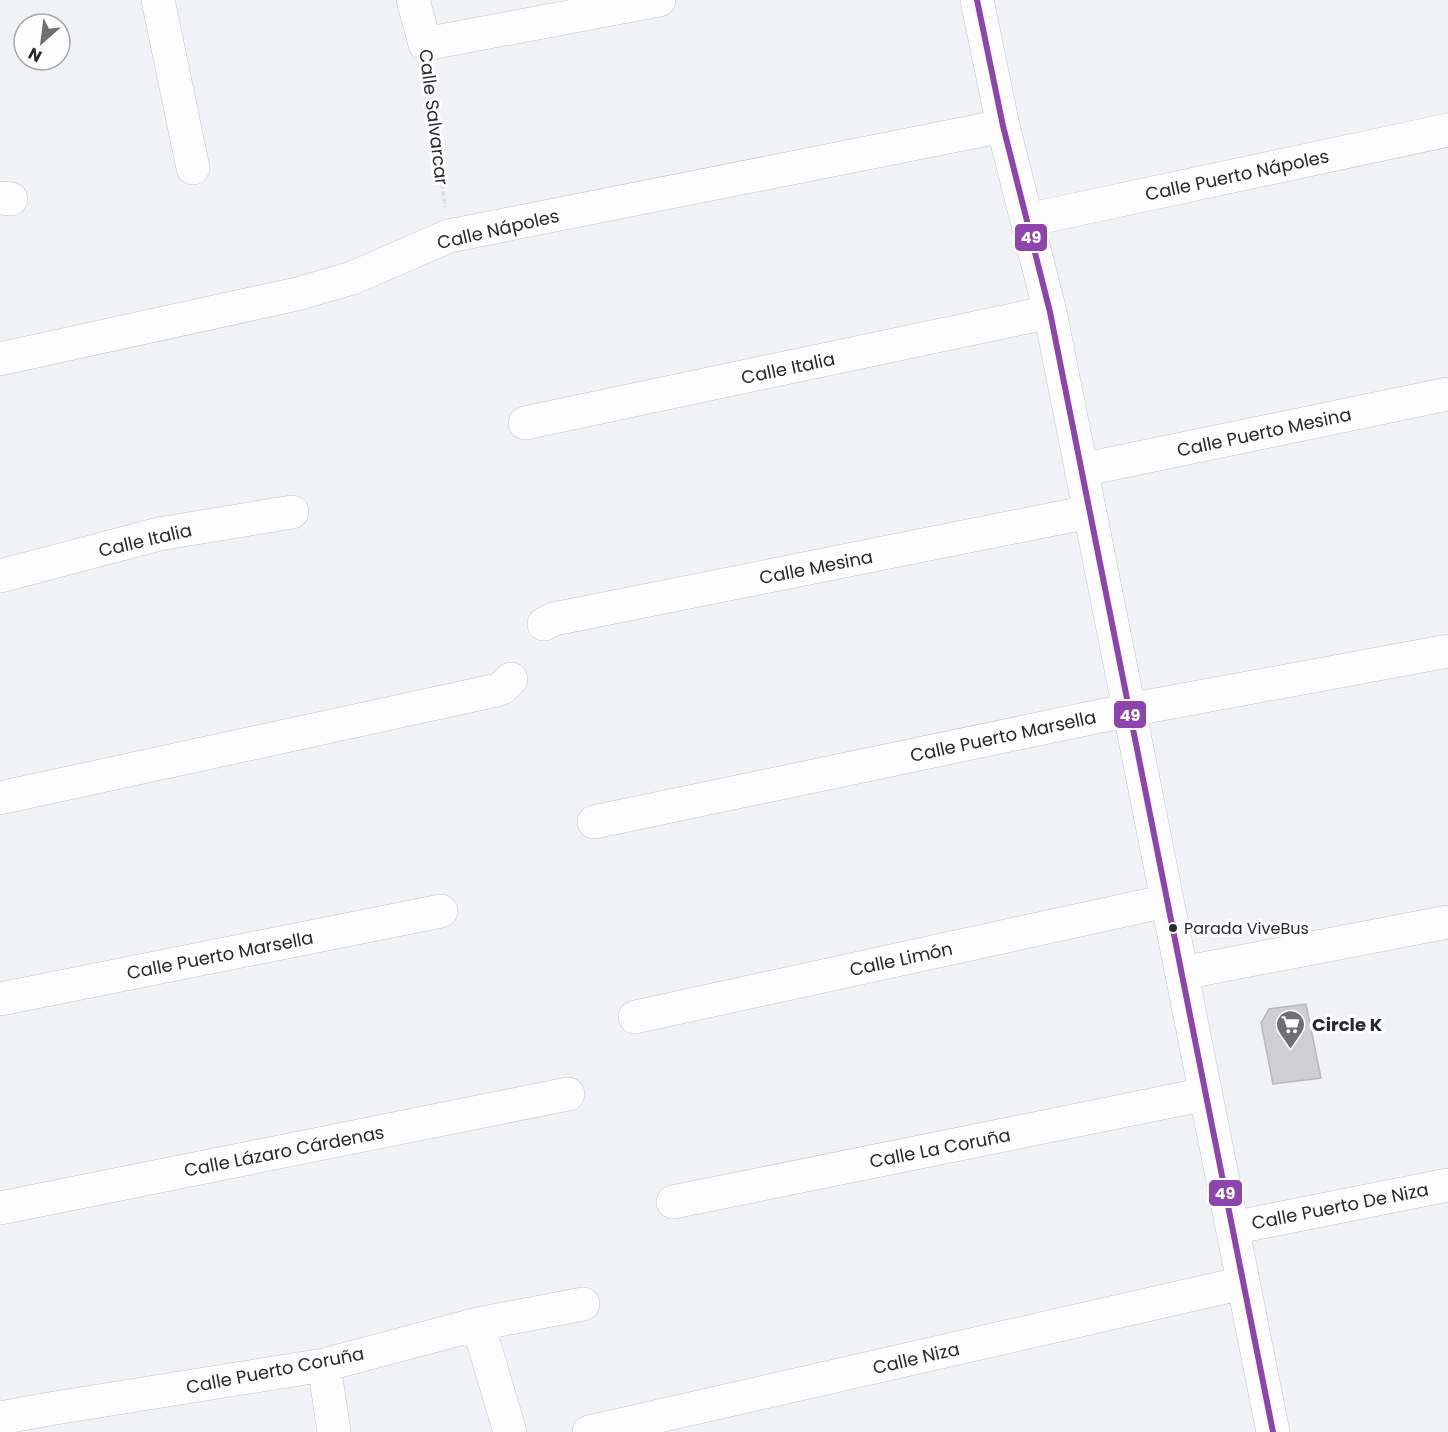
<svg xmlns="http://www.w3.org/2000/svg" width="1448" height="1432" font-family="Poppins,sans-serif">
<style>
.building{fill:#cfcfd1;stroke:#b9b9bb;stroke-width:1.5}
.lines{fill:none;stroke-linecap:round;stroke-linejoin:round}
.minor-casing{stroke:#c1c3c5;stroke-width:34}
.path{stroke:#dddee0;stroke-width:4;stroke-dasharray:4.5 3;stroke-linecap:butt}
.minor{stroke:#fdfdfe;stroke-width:33}
.bus-1-casing{stroke:#fefefe;stroke-width:10}
.bus-1{stroke:#8e44ad;stroke-width:6}
.bus-dot{fill:#27292b;stroke:#fefefe;stroke-width:2}
.labels{text-anchor:middle;dominant-baseline:central;stroke-width:6;stroke-linejoin:round;paint-order:stroke}
.bus-label{font-size:16px;fill:#27292b;stroke:#fefefe;text-anchor:start}
.street-label{font-size:18px;fill:#27292b;stroke:#fefefe}
.poi-label{font-size:18px;font-weight:bold;fill:#27292b;stroke:#fefefe;text-anchor:start}
.line-badge{stroke:#fefefe;stroke-width:2}
.badge-label{font-size:16px;text-anchor:middle;font-weight:bold;fill:#fff}
</style>
<rect width="100%" height="100%" fill="#f0f2f5"/>
<path class="building" d="M1306 1004 1321 1078 1273 1084 1261 1023 1269 1009Z"/>
<g class="lines">
<defs>
<path id="minor" d="M158 0 193 168
M413 0 425 44 659 0
M977 0 1003 126 1050 312 1273 1432
M0 198 11 199
M1027 220 1448 130
M0 359 297 294 352 278 449 236 1003 126
M525 423 1050 312
M1081 470 1448 394
M0 576 159 534 292 512
M544 624 554 619 1089 512
M0 798 497 690 502 688 511 679
M594 822 1129 710 1448 651
M1182 973 1448 922
M0 999 441 911
M635 1017 1167 901
M673 1202 1206 1094
M0 1208 568 1094
M1232 1228 1448 1185
M478 1324 510 1432
M324 1365 334 1432
M0 1418 49 1409 324 1365 478 1324 583 1304
M589 1432 1243 1283"/>
</defs>
<use href="#minor" class="minor-casing"/>
<path class="path" d="M429 72 445 207"/>
<use href="#minor" class="minor"/>
<defs>
<path id="bus-1" d="M977 0 1003 126 1050 312 1273 1432"/>
</defs>
<use href="#bus-1" class="bus-1-casing"/>
<use href="#bus-1" class="bus-1"/>
</g>
<defs>
<symbol id="supermarket-pin" viewBox="-11 -11 22 30"><path d="M0 17L-7.5 6A9.5 9.5 0 1 1 7.5 6Z" fill="#6d6f72" stroke="#fefefe"/><path d="M-6-5.5h2.5l.6 2H6L4.5 2H-2.5L-4.4-4H-6ZM-1.5 3.2a1.3 1.3 0 1 0 .1 0ZM3 3.2a1.3 1.3 0 1 0 .1 0Z" fill="#fff"/></symbol>
</defs>
<g fill-rule="evenodd">
<use href="#supermarket-pin" x="1274" y="1008" width="33" height="45"/>
</g>
<circle class="bus-dot" cx="1173" cy="928" r="5"/>
<g class="labels">
<g class="bus-label">
<text x="1184" y="928">Parada ViveBus</text>
</g>
<g class="street-label">
<text transform="translate(434 117) rotate(83)">Calle Salvarcar</text>
<text transform="translate(1237 175) rotate(-12)">Calle Puerto Nápoles</text>
<text transform="translate(498 229) rotate(-13)">Calle Nápoles</text>
<text transform="translate(788 368) rotate(-12)">Calle Italia</text>
<text transform="translate(1264 432) rotate(-12)">Calle Puerto Mesina</text>
<text transform="translate(145 540) rotate(-13)">Calle Italia</text>
<text transform="translate(816 567) rotate(-11)">Calle Mesina</text>
<text transform="translate(1003 736) rotate(-12)">Calle Puerto Marsella</text>
<text transform="translate(220 955) rotate(-11)">Calle Puerto Marsella</text>
<text transform="translate(901 959) rotate(-12)">Calle Limón</text>
<text transform="translate(940 1148) rotate(-11)">Calle La Coruña</text>
<text transform="translate(284 1151) rotate(-11)">Calle Lázaro Cárdenas</text>
<text transform="translate(1340 1206) rotate(-11)">Calle Puerto De Niza</text>
<text transform="translate(916 1358) rotate(-13)">Calle Niza</text>
<text transform="translate(275 1370) rotate(-11)">Calle Puerto Coruña</text>
</g>
<g class="poi-label">
<text x="1312" y="1024">Circle K</text>
</g>
</g>
<g class="line-badge">
<rect x="1014" y="223" width="34" height="29" rx="6" fill="#8e44ad"/>
<rect x="1113" y="700" width="34" height="29" rx="6" fill="#8e44ad"/>
<rect x="1208" y="1179" width="35" height="28" rx="6" fill="#8e44ad"/>
</g>
<g class="badge-label">
<text x="1031" y="243">49</text>
<text x="1130" y="721">49</text>
<text x="1225" y="1199">49</text>
</g>
<g transform="translate(42 42) rotate(208)"><circle r="28" fill="#fefefe" stroke="#a8a9aa" stroke-width="1.5"/>
<path d="M0-4.5L10 22L0 15L-10 22Z" fill="#6d6f72"/>
<text y="-9" font-size="16" font-weight="bold" text-anchor="middle" fill="#27292b">N</text>
</g>
</svg>
